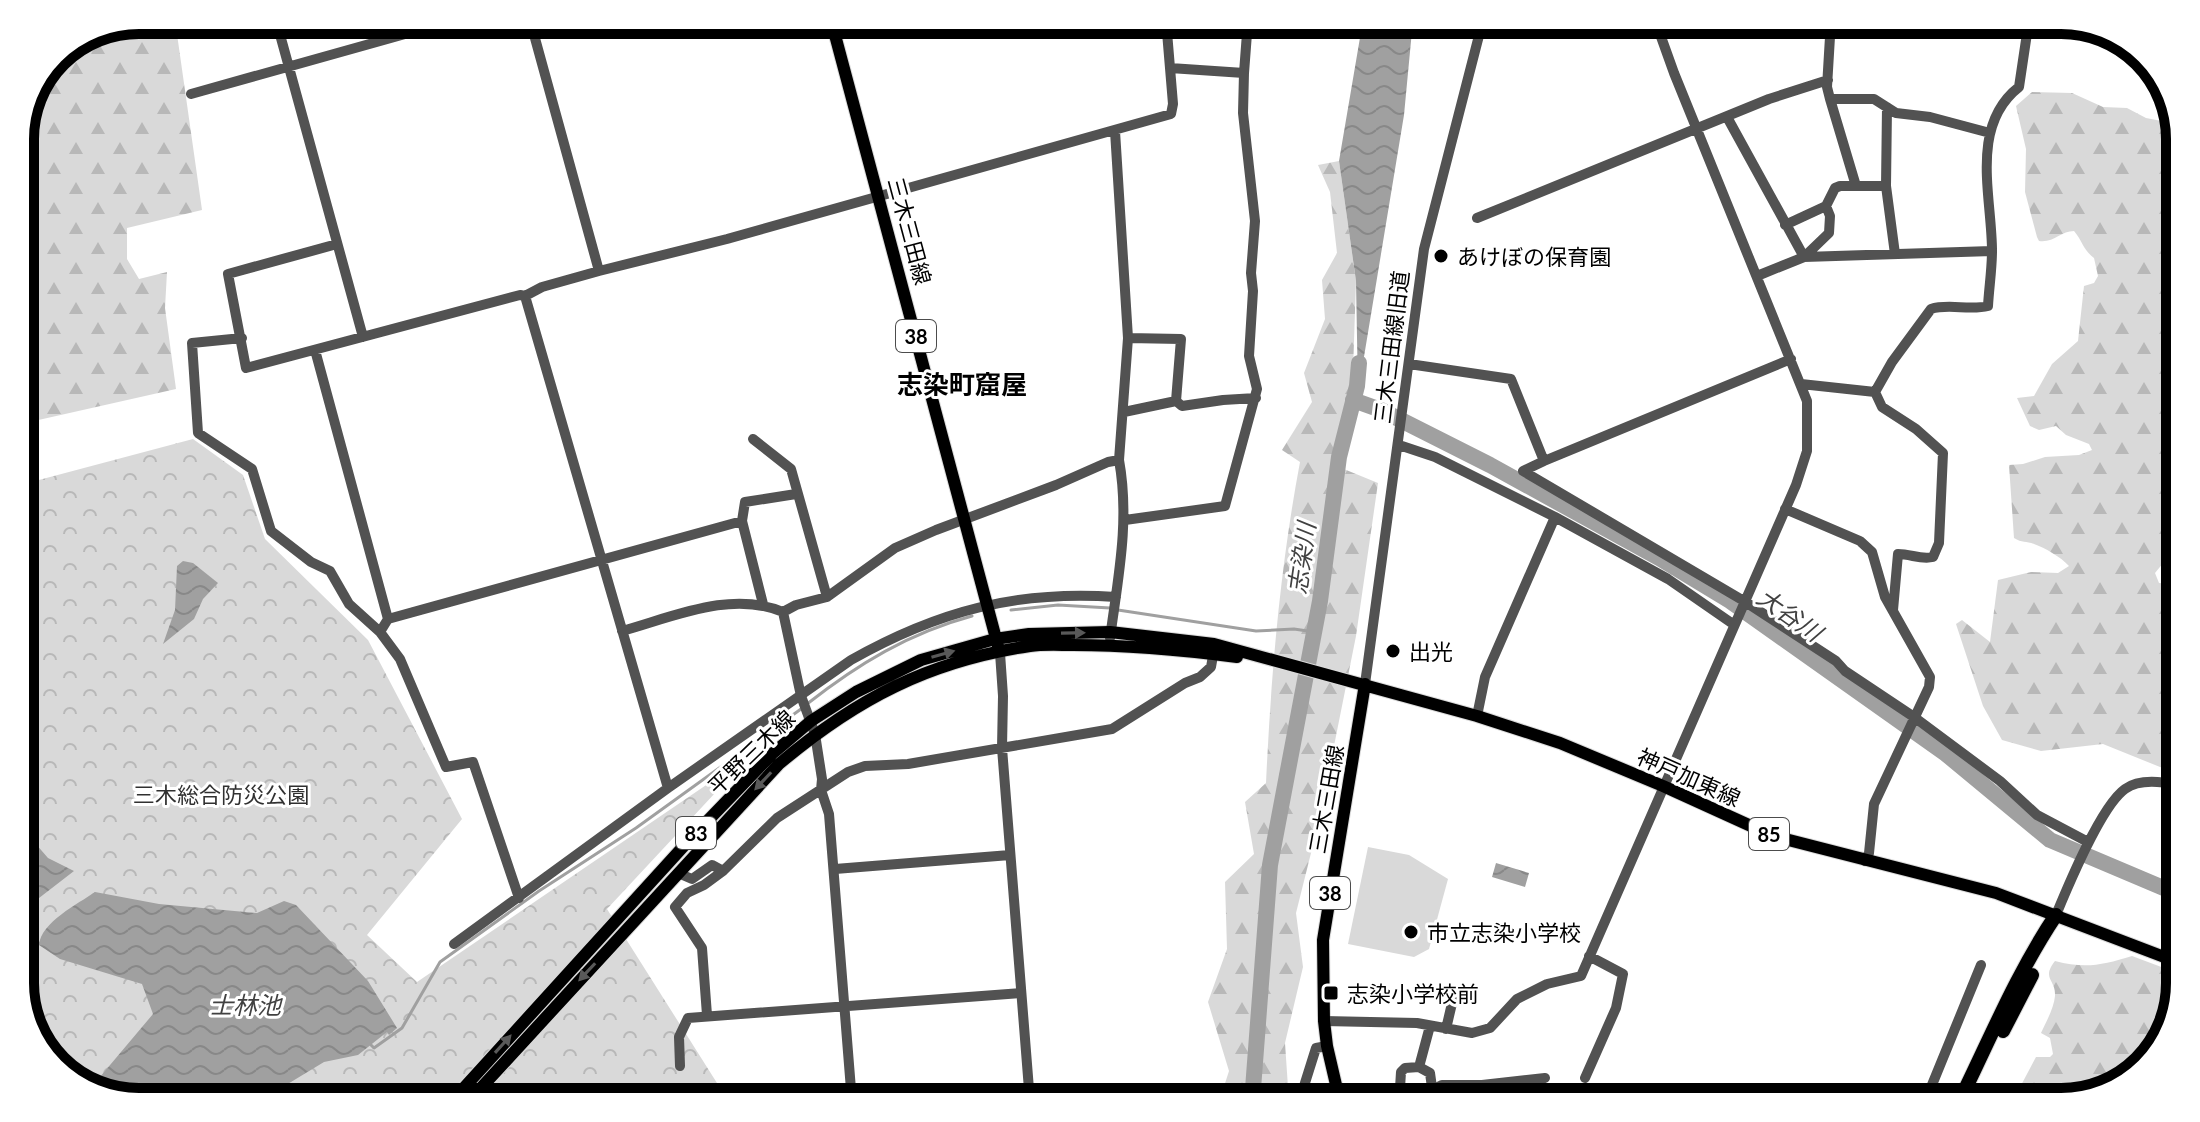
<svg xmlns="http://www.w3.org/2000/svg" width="2200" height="1122" font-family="Lato,'Noto Sans JP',sans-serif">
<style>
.forest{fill:url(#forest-firs)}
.park{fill:url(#park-crowns)}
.pitch{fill:#d9d9d9}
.water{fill:url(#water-waves)}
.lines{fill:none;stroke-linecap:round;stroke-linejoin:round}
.stream{stroke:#a0a0a0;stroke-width:3}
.river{stroke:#a0a0a0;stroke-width:16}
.major-casing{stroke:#dbdbdb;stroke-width:14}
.highway-casing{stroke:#dbdbdb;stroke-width:16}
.minor{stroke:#525252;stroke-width:10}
.major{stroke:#000;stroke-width:12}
.highway{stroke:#000;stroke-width:14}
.oneway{fill:#595959}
.poi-dot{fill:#000;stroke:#fff;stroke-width:3}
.labels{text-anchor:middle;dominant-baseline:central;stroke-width:6;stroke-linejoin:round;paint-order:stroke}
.shield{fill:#fff;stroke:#4c4c4c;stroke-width:2}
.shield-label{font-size:20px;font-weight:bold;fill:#000}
.street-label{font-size:22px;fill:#000;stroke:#fff}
.poi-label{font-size:22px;fill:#000;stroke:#fff;text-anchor:start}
.park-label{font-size:22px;fill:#303030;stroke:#fff}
.water-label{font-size:24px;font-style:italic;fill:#414141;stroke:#fff}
.quarter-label{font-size:26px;font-weight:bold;fill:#000;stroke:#fff}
.rim{fill:none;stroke:#000;stroke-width:10}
</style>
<defs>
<pattern id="forest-firs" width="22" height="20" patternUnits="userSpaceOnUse" patternTransform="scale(2)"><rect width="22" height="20" fill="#d9d9d9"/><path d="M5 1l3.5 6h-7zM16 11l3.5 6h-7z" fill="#b8b8b8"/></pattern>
<pattern id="park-crowns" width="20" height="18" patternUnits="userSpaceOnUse" patternTransform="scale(2)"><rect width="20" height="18" fill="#d9d9d9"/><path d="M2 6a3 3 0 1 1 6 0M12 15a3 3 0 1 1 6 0" fill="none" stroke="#b8b8b8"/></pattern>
<pattern id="water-waves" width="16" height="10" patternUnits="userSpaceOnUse" patternTransform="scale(2)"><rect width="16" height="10" fill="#a0a0a0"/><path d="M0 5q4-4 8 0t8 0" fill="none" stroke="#888"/></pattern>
</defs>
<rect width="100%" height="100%" fill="#fff"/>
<path class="forest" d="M139 20H175L202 210 127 228V259L139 279 167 272 165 308 176 389 34 421 20 420V132L55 55Z
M2032 92 2072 93 2103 107 2127 108 2146 118 2177 124 2180 132V553L2164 562 2155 573 2159 583 2180 585V771L2165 769 2103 744 2041 751 2002 740 1983 706 1956 624 1962 620 1990 642 1998 580 2031 572 2058 573 2069 566C2061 557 2045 548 2034 544 2026 541 2022 543 2014 538L2009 465 2023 464 2045 457 2079 455 2092 450 2089 444 2066 435 2056 426 2039 430 2030 426 2017 398 2034 396 2052 364 2078 341 2084 286 2094 283 2098 276 2094 258C2083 250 2082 240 2074 231 2061 231 2054 243 2039 241L2037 237 2025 192 2026 149 2016 106Z
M1339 161 1356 281 1353 371 1334 465 1378 483 1356 636 1319 821 1296 913 1303 967 1285 1043 1289 1102H1219L1229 1071 1208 1002 1227 949 1225 882 1254 854 1245 802 1266 783C1271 675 1280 568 1300 462L1282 450 1312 402 1304 373 1325 319 1322 280 1337 253 1330 192 1318 165Z
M2132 956 2180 974 2167 1036 2127 1082 2061 1102H2021L2025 1095 2018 1091 2036 1057H2050L2053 1054 2050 1038 2041 1033C2046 1022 2054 1008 2055 996 2056 979 2041 979 2055 961 2085 969 2103 965 2132 956Z"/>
<path class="park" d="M193 439 243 475 265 539 368 640 462 819 367 935 417 982 715 779 716 792 607 909 729 1102H139L86 1089 40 1049 20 991V485Z"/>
<path class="pitch" d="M1368 847 1409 855 1448 879 1429 949 1414 957 1348 944Z"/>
<path class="water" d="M1363 20H1413L1404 115 1358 393 1356 281 1339 161Z
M183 561 193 563 218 583 203 599 194 619 163 644 175 610 177 566Z
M20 842 35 843 48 858 74 871 30 905 20 919Z
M1496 863 1529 873 1525 887 1492 877Z
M95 892 159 904 257 913 284 901 296 905 368 981 397 1028 389 1035 387 1032 358 1055 324 1062 258 1102H139L89 1090 153 1014 142 984 60 959 39 945C41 922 78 904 95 892Z"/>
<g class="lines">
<path class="stream" d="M1011 610 1058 605 1110 608
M1118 610 1256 631 1294 629 1314 632
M807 704C858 664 909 633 972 616
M20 943H39
M371 1045 374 1048 402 1028 440 962 539 891 636 828 801 709"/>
<path class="river" d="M1353 400 1381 410 1490 465 1659 558 1730 601 1946 754 2050 840 2180 895
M1252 1102 1270 865 1320 601 1339 457 1357 386 1359 363"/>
<defs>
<path id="major" d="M831 20 998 646
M451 1102 692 837 772 754 811 721 856 692 921 660 995 639 1029 634 1110 632 1214 644 1477 716 1560 743 1663 786 1773 836 1996 893 2180 963
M468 1102 779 764C856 699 929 661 1030 646 1043 644 1059 645 1073 645 1127 645 1183 650 1237 657
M1340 1102 1327 1046 1324 1021 1323 940 1365 684"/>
<path id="highway" d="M2003 1031 2032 975
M1959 1102C1990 1039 2017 973 2056 915"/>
</defs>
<use href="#major" class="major-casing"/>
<use href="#highway" class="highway-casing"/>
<path class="minor" d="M276 20 363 337
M530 20 599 271
M1831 20 1827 87 1830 99H1874L1896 113 1930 117 1990 133
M1657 28 1731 25 1748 20
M1244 73 1248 20
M191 94 455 20
M1830 99 1856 186
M1887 107 1886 186 1895 254
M1727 117 1804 257 1829 233 1830 216 1826 206
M1477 218 1769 99 1828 80
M1785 225 1826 206 1835 188 1840 186H1886
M337 244 228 274 246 368 520 295 525 296 542 287 599 271 727 239 1171 114 1173 104 1166 20
M1757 276 1804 257 1992 251
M525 296 668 788
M242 338 192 343 198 433 252 469 271 531 311 562 330 571 349 604 380 632 400 659 446 767 473 762 519 898
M1128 338 1181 339 1176 401
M315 350 388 619
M1409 364 1511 379 1544 461 1791 359
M1801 384 1875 392
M1875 392 1892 362 1931 309C1949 303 1969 311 1988 306 1989 288 1992 269 1992 251 1992 197 1969 126 2019 87L2029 20
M1875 392 1882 407 1916 429 1943 453 1939 543 1933 557C1921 560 1911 554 1898 554L1893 610
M1124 412 1176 401 1182 406 1223 400 1256 398
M753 439 791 469 827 597
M1399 445 1435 457 1555 517
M1544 461 1523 471 1744 601 1836 661 1845 671 1914 717 2000 781 2037 815 2088 842
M1785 509 1860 541 1872 552 1885 597 1930 677 1929 687 1874 804 1869 853 1865 861
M1125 520 1225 506 1257 389 1249 356 1253 291 1251 273 1255 221 1243 113 1244 73 1170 68
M742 521 745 502 796 494
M783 612 801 696 815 734 822 779 821 790 829 814 852 1102
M622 631C673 617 731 590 783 612L796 605 827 597 895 548 936 530 1056 485 1108 462 1119 460
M380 632 388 619 742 521 763 604
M1110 638C1118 578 1130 521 1119 460L1128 338 1115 131
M1000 653 1003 696 1002 748 1030 1102
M1365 684 1424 249 1483 20
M1477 716 1485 677 1555 517 1668 579 1733 624
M835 869 1010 855
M678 873 692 879 712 865 723 871
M2056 915C2068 886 2101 806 2125 789 2140 778 2163 782 2180 785
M454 944 668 788 851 660C938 611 1017 590 1116 597
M707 1015 702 948 675 907 687 893 704 885 723 871 777 818 848 772 865 766 908 764 1112 729 1185 683 1200 677 1211 667 1214 650
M1324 1021 1417 1023 1472 1033 1490 1028 1517 999 1547 984 1581 976 1796 485 1807 451V401L1674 73 1655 20
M1446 1029 1453 999
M680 1066 679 1037 688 1018 1021 993
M1419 1067 1430 1026
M1585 1078 1616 1008 1623 974 1589 956
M1434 1089 1442 1085H1482L1545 1078
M1299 1102 1316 1048 1327 1046
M1380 1102 1400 1088 1401 1072 1405 1068 1419 1067 1430 1073 1434 1102
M1925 1102 1981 965"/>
<use href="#major" class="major"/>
<use href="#highway" class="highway"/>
</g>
<defs><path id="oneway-solid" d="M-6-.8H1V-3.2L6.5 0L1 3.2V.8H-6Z" transform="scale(2)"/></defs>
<g class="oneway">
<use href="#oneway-solid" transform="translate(1073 633) rotate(-1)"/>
<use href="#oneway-solid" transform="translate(943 654) rotate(-16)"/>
<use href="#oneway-solid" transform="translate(763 781) rotate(133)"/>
<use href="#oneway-solid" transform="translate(587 972) rotate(133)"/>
<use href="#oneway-solid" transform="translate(503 1044) rotate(-48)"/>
</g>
<g class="poi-dot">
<circle cx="1441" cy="256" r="8"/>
<circle cx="1393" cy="651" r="8"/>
<circle cx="1411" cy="932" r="8"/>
<rect x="1323" y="985" width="16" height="16" rx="4"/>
</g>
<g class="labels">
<g class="shield">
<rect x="896" y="320" width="40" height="32" rx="6"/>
<rect x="676" y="817" width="40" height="32" rx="6"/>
<rect x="1749" y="818" width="40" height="32" rx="6"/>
<rect x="1310" y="877" width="40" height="32" rx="6"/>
</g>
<g class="shield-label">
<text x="916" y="336">38</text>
<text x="696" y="833">83</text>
<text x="1769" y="834">85</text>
<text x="1330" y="893">38</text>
</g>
<g class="street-label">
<text transform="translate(910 231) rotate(75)">三木三田線</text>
<text transform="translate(1391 347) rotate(-83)">三木三田線旧道</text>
<text transform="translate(751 752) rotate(-44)">平野三木線</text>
<text transform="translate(1689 777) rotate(24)">神戸加東線</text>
<text transform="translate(1326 799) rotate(-80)">三木三田線</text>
</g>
<g class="poi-label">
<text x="1457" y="256">あけぼの保育園</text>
<text x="1409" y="651">出光</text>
<text x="1427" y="932">市立志染小学校</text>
<text x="1347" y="993">志染小学校前</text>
</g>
<g class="park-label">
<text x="221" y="794">三木総合防災公園</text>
</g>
<g class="water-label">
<text transform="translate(1301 558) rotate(-82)">志染川</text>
<text transform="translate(1790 614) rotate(35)">大谷川</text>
<text x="245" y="1004">士林池</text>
</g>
<g class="quarter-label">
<text x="962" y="384">志染町窟屋</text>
</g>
</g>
<path d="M0 0H2200V1122H0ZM139 34H2061A105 105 0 0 1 2166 139V983A105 105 0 0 1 2061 1088H139A105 105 0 0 1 34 983V139A105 105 0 0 1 139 34Z" fill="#fff" fill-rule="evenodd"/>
<path class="rim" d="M139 34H2061A105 105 0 0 1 2166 139V983A105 105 0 0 1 2061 1088H139A105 105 0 0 1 34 983V139A105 105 0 0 1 139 34Z"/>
</svg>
